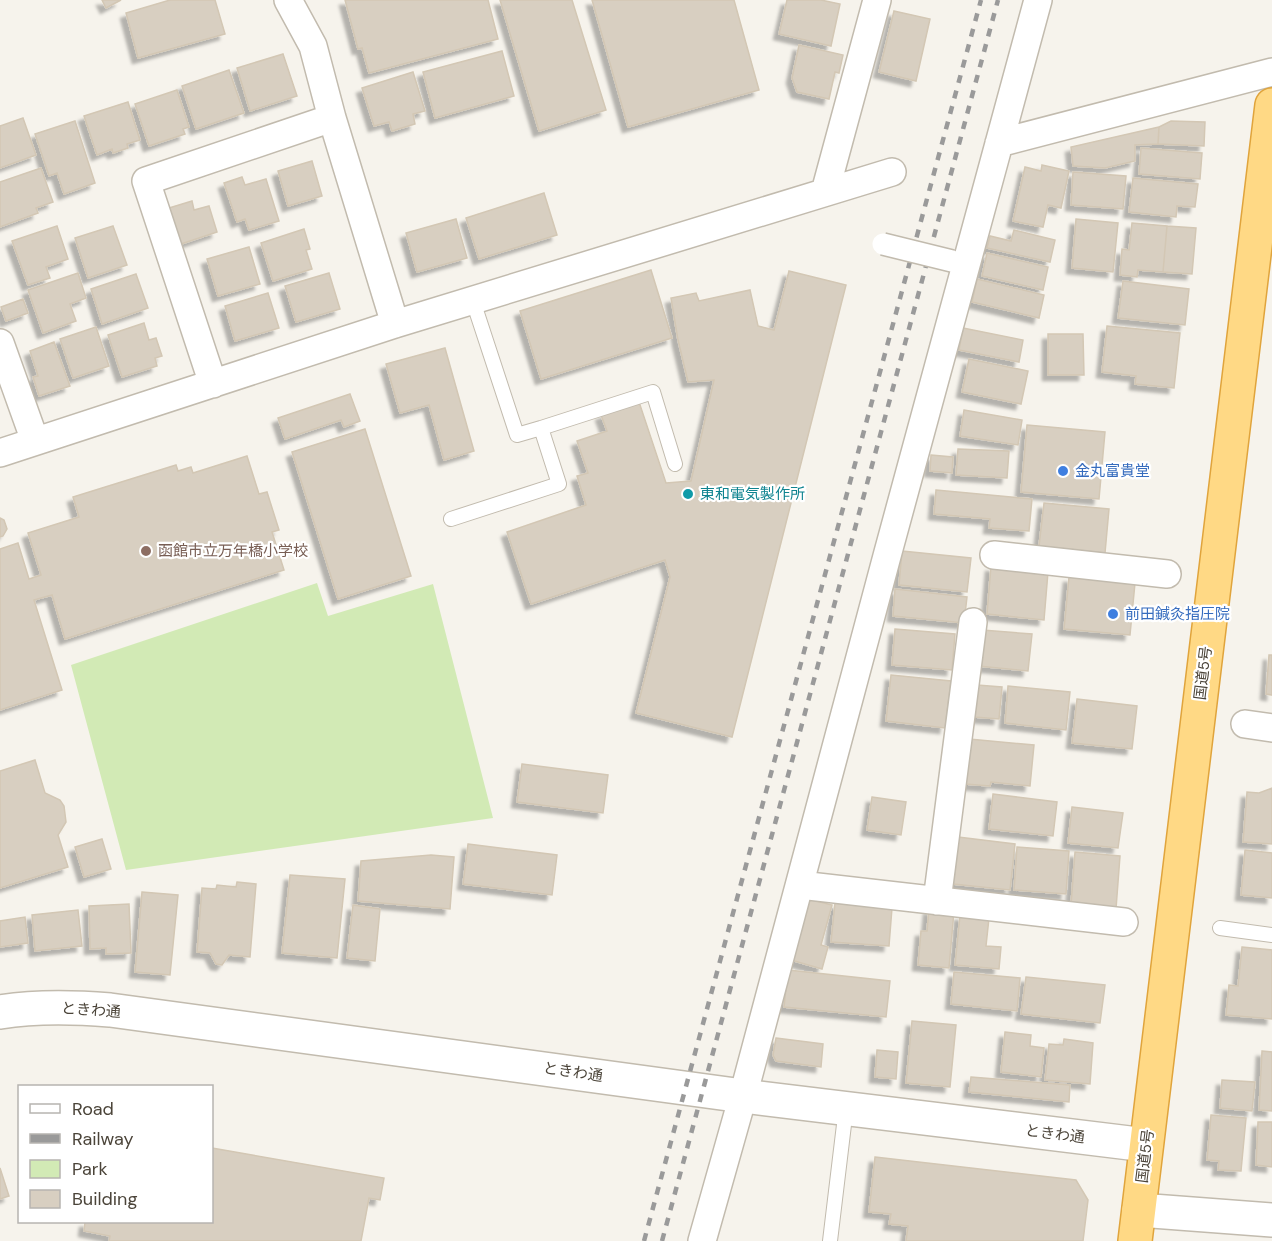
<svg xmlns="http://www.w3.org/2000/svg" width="1272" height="1241" font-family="'DM Sans','Noto Sans JP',sans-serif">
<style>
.green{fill:#d2eab5}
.building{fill:#d8cfc1;stroke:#d3c7b4;stroke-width:1.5;filter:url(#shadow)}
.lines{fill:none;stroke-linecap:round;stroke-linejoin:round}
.service-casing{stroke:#c2bbae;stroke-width:16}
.minor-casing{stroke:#c2bbae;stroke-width:30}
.tertiary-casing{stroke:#c2bbae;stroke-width:36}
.trunk-casing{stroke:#e0a43c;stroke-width:36}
.service{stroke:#fff;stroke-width:14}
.minor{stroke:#fff;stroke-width:27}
.tertiary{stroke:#fff;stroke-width:33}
.trunk{stroke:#ffd985;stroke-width:33}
.rail{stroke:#9a9a9a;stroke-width:4.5;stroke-dasharray:8 8;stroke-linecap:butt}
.pedestrian-bridge-casing{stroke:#c2bbae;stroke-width:24;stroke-linecap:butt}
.pedestrian-bridge{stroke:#fff;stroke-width:21}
.shop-dot{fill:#3f7fe0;stroke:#fff;stroke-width:2}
.culture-dot{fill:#0f9aa8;stroke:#fff;stroke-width:2}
.education-dot{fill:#8d6e63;stroke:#fff;stroke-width:2}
.labels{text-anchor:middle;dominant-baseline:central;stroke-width:4.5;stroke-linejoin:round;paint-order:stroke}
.shop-label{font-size:15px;fill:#366cbe;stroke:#fff;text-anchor:start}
.culture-label{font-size:15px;fill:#0d838f;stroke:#fff;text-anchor:start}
.education-label{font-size:15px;fill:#785e54;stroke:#fff;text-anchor:start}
.street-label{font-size:15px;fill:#4b4439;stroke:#fff}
</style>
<defs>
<filter id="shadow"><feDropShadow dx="-5.5" dy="5.5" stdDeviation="1.5" flood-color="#0004"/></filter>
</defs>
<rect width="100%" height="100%" fill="#f6f3ec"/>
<path class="green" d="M317 583 328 616 433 584 493 818 126 870 71 665Z"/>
<path class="building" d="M102 0H121L106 8Z
M170 0H215L225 34 138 58 126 13Z
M345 0H488L498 39 369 73 362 48 358 49Z
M500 0H572L606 110 539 131Z
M592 0H734L759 90 628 127Z
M787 0H821L840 4 831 46 779 34Z
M894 11 930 19 916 81 879 72Z
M799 45 843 55 839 73 835 72 829 99 797 92 792 78Z
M502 51 514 96 435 118 423 72Z
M283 54 297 96 250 111 237 68Z
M229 70 244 113 196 129 182 86Z
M413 72 425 111 413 114 415 124 392 131 389 122 374 126 362 88Z
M177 90 189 127 183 129 185 134 149 146 135 104Z
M128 102 140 140 127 144 128 148 113 153 112 149 97 155 84 116Z
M23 118 36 155 0 168V126Z
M75 121 95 183 64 194 57 173 49 176 35 134Z
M1171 121 1205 122 1204 146 1158 144 1159 127Z
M1159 127 1158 144 1135 145V161L1105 168 1073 166 1071 147Z
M1141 148 1202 153 1200 179 1139 174Z
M312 161 322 196 288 206 278 171Z
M1042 165 1069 171 1061 208 1048 205 1043 227 1013 221 1025 167 1041 171Z
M41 168 53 202 36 208 38 213 0 227V182Z
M1073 172 1126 176 1123 209 1071 205Z
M242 177 245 185 266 179 279 221 249 230 245 219 237 222 224 183Z
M1133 178 1198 184 1195 207 1177 206 1176 217 1129 212Z
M544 193 557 235 479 259 466 218Z
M192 201 194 210 209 206 217 232 181 244 169 208Z
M456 219 467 258 417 272 406 233Z
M1076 219 1118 223 1113 272 1072 268Z
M1132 223 1167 226 1163 272 1138 270 1137 277 1120 275 1122 249 1129 250Z
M57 226 68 259 46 267 50 278 28 285 12 241Z
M113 226 127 265 88 278 75 238Z
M1167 226 1196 228 1192 274 1163 272Z
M304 229 310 249 306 250 312 269 273 281 261 243Z
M1014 230 1055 240 1050 262 987 248 990 236 1011 241Z
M249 247 260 284 218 296 207 259Z
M987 253 1048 267 1043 290 982 276Z
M651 270 672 338 541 379 520 311Z
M789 271 846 285 732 737 636 713 670 577 665 560 531 604 507 532 586 505 577 476 588 473 577 441 607 431 601 415 639 402 666 483 691 481 714 380 688 382 678 340 671 298 696 293 699 301 750 290 758 326 774 330Z
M78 273 86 298 70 304 76 321 43 333 28 290Z
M329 273 340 309 296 322 285 286Z
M136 274 148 308 102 324 91 289Z
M977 279 1044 295 1039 318 972 302Z
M1123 281 1189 289 1185 325 1118 318Z
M268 293 279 328 235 341 225 306Z
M23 299 28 313 6 321 1 307Z
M144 323 149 340 156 338 162 356 155 358 157 366 122 377 108 335Z
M1107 326 1180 333 1174 388 1135 384 1136 376 1102 372Z
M96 327 109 366 73 378 60 339Z
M963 328 1023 340 1019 362 959 350Z
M1048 334H1083L1084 375H1048Z
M54 342 70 386 39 396 33 377 38 376 30 351Z
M445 348 474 451 444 460 429 405 400 413 386 364Z
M969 359 1028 371 1021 404 962 392Z
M350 394 360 421 344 427 341 420 285 439 278 418Z
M964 410 1022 420 1018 445 960 436Z
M1027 425 1105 432 1099 499 1021 492Z
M365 429 411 576 338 599 292 452Z
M958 449 1009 451 1007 478 956 475Z
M931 455 953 457 952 473 930 471Z
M247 456 259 494 267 492 279 530 272 532 284 570 65 639 52 595 34 600 62 690 0 710V549L18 543 29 579 41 575 28 533 79 517 73 497 176 465 178 471 191 467 193 473Z
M936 490 1032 499 1029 531 989 528 990 519 934 514Z
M1044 503 1109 509 1105 553 1039 546Z
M0 518 4 520 7 529 3 536 0 537Z
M902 551 971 558 967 592 899 585Z
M991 566 1048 572 1044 620 987 614Z
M1069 577 1135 583 1130 635 1064 629Z
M895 589 967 597 964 623 893 616Z
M895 629 955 634 952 670 892 665Z
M982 630 1032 634 1028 671 978 666Z
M1269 655H1272V695L1266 694Z
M891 675 951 681 945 728 886 721Z
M977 685 1002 687 999 719 974 717Z
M1008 686 1070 692 1066 730 1005 723Z
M1077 699 1137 706 1132 749 1072 743Z
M969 739 1034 745 1030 786 991 782 990 786 965 784Z
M35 760 45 793 60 800 64 806 66 822 58 835 68 867 0 888V771Z
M522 764 608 775 603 813 517 802Z
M1272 788V844L1243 842 1247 792 1259 793Z
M993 794 1057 802 1053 836 989 829Z
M872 797 906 802 901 835 867 830Z
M1072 807 1123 813 1118 848 1068 843Z
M958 837 1015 844 1010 890 953 884Z
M102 839 111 869 84 877 75 847Z
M468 844 557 855 552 895 463 884Z
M1017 847 1069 851 1066 894 1014 890Z
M1245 850 1272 853V898L1241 895Z
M1075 852 1120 856 1116 909 1071 905Z
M431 855 454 857 450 909 358 901 361 861Z
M290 875 345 879 337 958 282 953Z
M237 882 256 884 250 957 229 955 222 965 216 964 210 953 197 952 202 888 216 889 217 885 236 887Z
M142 892 178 895 170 975 135 972Z
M808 899 832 905 821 945 828 947 822 969 791 960Z
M835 903 892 908 889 946 831 942Z
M129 904 131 953 106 954V948L90 949 89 906Z
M353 905 380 909 375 961 347 958Z
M929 909 954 911 949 968 918 965 921 931H927Z
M78 910 82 946 35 951 32 915Z
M960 915 989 918 986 946 1001 947 999 969 955 965Z
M25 917 28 943 0 947V921Z
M1242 947 1272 950V1019L1226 1015 1229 985 1238 986Z
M788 970 890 981 886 1017 784 1007Z
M954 972 1020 978 1017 1011 951 1004Z
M1026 977 1105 985 1100 1023 1021 1014Z
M912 1021 956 1025 950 1087 906 1083Z
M1005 1032 1031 1035 1030 1046 1044 1048 1041 1077 1001 1072Z
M776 1038 823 1044 821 1067 776 1061 773 1055Z
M1064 1039 1093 1043 1090 1084 1045 1080 1049 1044 1063 1045Z
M877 1050 898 1052 896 1079 875 1077Z
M1262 1051 1272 1052V1111L1259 1110Z
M971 1077 1070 1085 1069 1102 969 1092Z
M1222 1080 1255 1082 1252 1111 1220 1108Z
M1211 1115 1246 1118 1241 1171 1218 1170 1219 1161 1207 1160Z
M1258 1122H1272V1167L1256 1165Z
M212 1148 384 1178 380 1200 369 1198 361 1241H109L110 1236 84 1231 85 1222H212Z
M875 1157 1076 1180 1088 1200 1083 1241H906L908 1226 889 1224 891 1214 869 1212Z
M0 1168 9 1196 0 1199Z"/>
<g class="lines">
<defs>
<path id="service" d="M541 428 653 392 675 464
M451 519 559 484 541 428 517 435 473 301
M1220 928 1272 935
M830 1241 846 1108"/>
<path id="minor" d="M288 0 313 46 332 118 395 324
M999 143 1272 72
M825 192 877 0
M0 343 35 441
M213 384 146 181 332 118
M0 453 395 324 892 172
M994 555 1167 574
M1245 724 1272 728
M800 885 1124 922
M937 901 973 622
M702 1241 743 1096 887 556 1038 0"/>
<path id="tertiary" d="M0 1012C36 1006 73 1007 110 1010L743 1096 1146 1145
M1139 1210 1272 1220"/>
<path id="trunk" d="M1135 1241 1272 105"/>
</defs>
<use href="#service" class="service-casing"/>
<use href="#minor" class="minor-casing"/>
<use href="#tertiary" class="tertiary-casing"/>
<use href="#trunk" class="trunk-casing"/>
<use href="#service" class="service"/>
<use href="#minor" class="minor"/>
<use href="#tertiary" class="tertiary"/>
<use href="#trunk" class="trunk"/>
<path class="rail" d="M644 1241 981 0
M662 1241 998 0"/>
<defs>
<path id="pedestrian-bridge" d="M883 244 952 261"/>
</defs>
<use href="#pedestrian-bridge" class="pedestrian-bridge-casing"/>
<use href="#pedestrian-bridge" class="pedestrian-bridge"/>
</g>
<g class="shop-dot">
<circle cx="1063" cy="471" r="6"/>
<circle cx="1113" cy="614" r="6"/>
</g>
<circle class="culture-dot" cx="688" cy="494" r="6"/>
<circle class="education-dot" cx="146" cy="551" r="6"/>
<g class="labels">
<g class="shop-label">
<text x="1075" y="471">金丸富貴堂</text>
<text x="1125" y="614">前田鍼灸指圧院</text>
</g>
<g class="culture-label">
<text x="700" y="494">東和電気製作所</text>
</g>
<g class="education-label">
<text x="158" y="551">函館市立万年橋小学校</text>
</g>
<g class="street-label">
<text transform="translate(1203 673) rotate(-83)">国道5号</text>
<text transform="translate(91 1010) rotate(4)">ときわ通</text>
<text transform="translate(573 1072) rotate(8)">ときわ通</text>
<text transform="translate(1055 1134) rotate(7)">ときわ通</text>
<text transform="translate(1145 1156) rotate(-83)">国道5号</text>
</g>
</g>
<rect x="18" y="1085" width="195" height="138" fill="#ffffff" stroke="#b7b4b0" stroke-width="1.5"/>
<rect x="30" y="1104" width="30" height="9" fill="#ffffff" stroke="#b7b4b0" stroke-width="1.5"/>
<text x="72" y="1115" font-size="18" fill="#4b4439">Road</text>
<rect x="30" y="1134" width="30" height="9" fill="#9a9a9a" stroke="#b7b4b0" stroke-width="1.5"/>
<text x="72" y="1145" font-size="18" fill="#4b4439">Railway</text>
<rect x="30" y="1160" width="30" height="18" fill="#d2eab5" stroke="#b7b4b0" stroke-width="1.5"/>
<text x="72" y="1175" font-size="18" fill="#4b4439">Park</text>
<rect x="30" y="1190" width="30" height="18" fill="#d8cfc1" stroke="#b7b4b0" stroke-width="1.5"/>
<text x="72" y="1205" font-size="18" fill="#4b4439">Building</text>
</svg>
